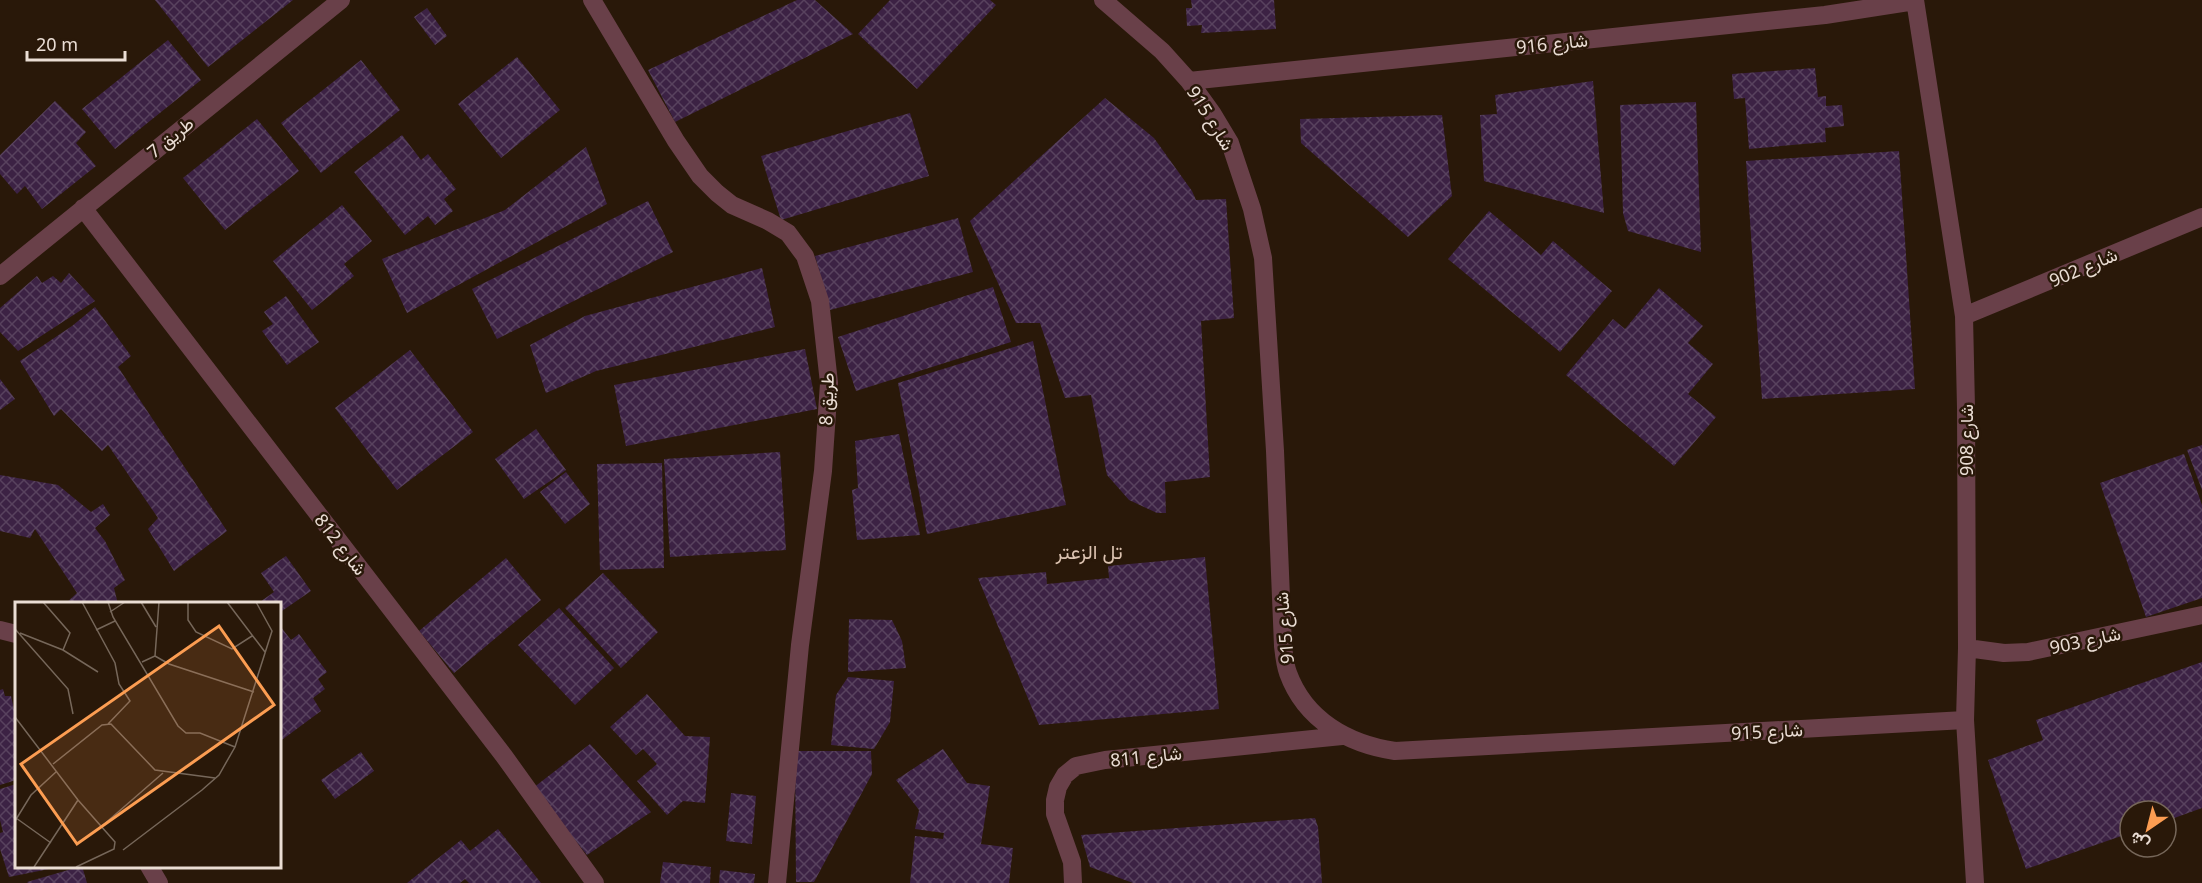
<svg xmlns="http://www.w3.org/2000/svg" width="2202" height="883" font-family="'Noto Sans',Vazirmatn,sans-serif">
<style>
.building{fill:url(#building-cross-hatch)}
.lines{fill:none;stroke-linecap:round;stroke-linejoin:round}
.street{stroke:#694049;stroke-width:18}
.labels{text-anchor:middle;dominant-baseline:central;stroke-width:5;stroke-linejoin:round;paint-order:stroke}
.street-label{font-size:18px;fill:#eaddd4;stroke:#291809}
.neighbourhood-label{font-size:20px;fill:#dcc3b1;stroke:#291809}
.inset-road{fill:none;stroke:#76675a;stroke-width:1.5}
.view{fill:#fc9d52;fill-opacity:0.15;stroke:#fc9d52;stroke-width:3}
.inset-edge{fill:none;stroke:#eaddd4;stroke-width:3}
</style>
<defs>
<pattern id="building-cross-hatch" width="8" height="8" patternUnits="userSpaceOnUse" patternTransform="scale(1.5)"><rect width="8" height="8" fill="#3c2244"/><path d="M0 0l8 8M0 8l8-8" fill="none" stroke="#58425e"/></pattern>
</defs>
<rect width="100%" height="100%" fill="#291809"/>
<path class="building" d="M155 0H293L208 67Z
M797 0H815L853 34 675 122 648 70Z
M890 0H990L996 5 917 89 858 34Z
M1191 0H1274L1276 29 1201 33 1202 25 1187 26 1186 8H1192Z
M427 8 447 36 435 45 414 17Z
M168 40 201 80 115 149 82 109Z
M517 57 560 110 501 158 458 104Z
M361 60 400 110 321 173 281 123Z
M1815 68 1818 97 1826 96V106L1842 105 1844 126 1825 128 1826 142 1749 149 1745 98 1734 99 1732 74Z
M1593 81 1604 213 1484 181 1480 115 1497 114 1495 95Z
M1105 98 1154 138 1192 191 1196 200 1226 199 1234 318 1201 321 1210 477 1165 482 1166 513H1157L1129 500 1107 475 1091 395 1065 398 1040 323H1016L970 221Z
M55 101 86 132 76 143 96 166 42 209 25 186 17 194 0 174V155Z
M1696 102 1701 252 1628 231 1623 213 1620 105Z
M910 113 929 176 781 220 761 156Z
M1442 115 1452 196 1408 237 1301 143 1300 119Z
M257 119 299 171 225 230 183 178Z
M402 135 421 160 428 154 456 189 444 199 453 211 435 225 428 216 405 235 354 172Z
M586 147 607 204 407 313 382 259 505 210Z
M1899 151 1915 389 1762 399 1746 161Z
M648 201 673 252 497 339 472 289Z
M342 205 372 241 344 264 354 276 312 310 273 261Z
M1489 211 1541 255 1553 241 1612 291 1560 352 1448 259Z
M958 218 973 272 830 310 815 256Z
M762 268 775 327 596 371 546 393 530 345 585 316Z
M69 273 95 301 18 351 0 332V308L37 276 42 283 53 276 61 283Z
M993 287 1011 342 856 391 838 337Z
M1659 288 1703 326 1688 343 1713 364 1688 394 1716 417 1674 466 1566 375 1613 319 1625 329Z
M286 296 319 342 287 365 262 331 273 324 264 312Z
M95 307 131 356 118 367 227 531 174 571 148 529 158 518 108 445 102 451 61 409 54 416 20 361 72 326Z
M1033 341 1066 505 927 534 898 383Z
M805 349 817 409 626 446 614 385Z
M410 350 473 432 397 490 335 408Z
M0 379 15 399 0 410Z
M536 429 566 470 524 499 495 459Z
M899 434 920 535 857 540 852 490 858 488 855 441Z
M2202 445V490L2187 450Z
M780 452 786 550 670 557 664 459Z
M2184 454 2202 505V598L2146 617 2100 483Z
M662 463 664 568 600 570 597 464Z
M566 472 590 504 565 524 540 492Z
M0 475 58 485 91 512 103 504 110 515 95 528 105 541 125 580 114 588 118 604H65L77 593 35 529 30 538 0 531Z
M286 556 311 591 279 613V604H257L274 592 261 573Z
M1205 557 1219 709 1039 725 978 578 1046 572 1047 584 1109 578 1108 566Z
M506 558 541 600 454 673 419 631Z
M603 573 658 632 621 668 565 608Z
M559 608 614 668 575 705 518 645Z
M849 619 892 620 902 641 906 668 848 672Z
M281 627 291 640 299 634 327 672 318 679 325 689 313 698 321 711 279 742V628Z
M2202 662V808L2166 821V811H2130V833L2026 869 1988 760 2043 740 2036 720Z
M848 677 894 681 890 722 874 749 831 745 836 695Z
M3 689 5 696H11L16 718V780L0 785V690Z
M647 694 685 736 710 737 705 803 683 801 667 815 637 781 657 764 643 749 636 755 610 727Z
M590 744 651 812 587 855 533 788Z
M943 749 967 783 990 786 981 844 1013 848 1009 883H910L915 836 943 839 944 833 915 829 919 810 896 780Z
M795 751H871L872 774 814 882H796Z
M361 752 374 771 335 799 321 780Z
M16 784V866L54 868 9 877 0 849V833L3 832 0 820V789Z
M731 793 756 796 752 844 726 841Z
M1315 818 1318 827 1322 883H1133L1090 867 1081 835Z
M498 829 541 883H469L465 879 460 883H407L461 840 470 851Z
M663 862 711 867 710 883H660Z
M82 866 87 883H28L27 882Z
M720 870 755 874 754 883H719Z"/>
<g class="lines">
<path class="street" d="M592 0 676 141 700 176 717 193 732 205 768 221 788 233 805 256 820 301 829 383 823 471 800 645 777 883
M1103 0 1162 51 1189 81 1212 113 1230 143 1252 209 1263 258 1275 451 1283 646C1284 655 1285 665 1288 673 1305 720 1348 744 1395 751L1965 720
M1915 0 1964 316 1966 408 1967 648 1965 720 1975 883
M1189 81 1825 15 1915 1
M83 208 504 756 595 883
M0 276 341 0
M1964 316 2202 217
M0 630 16 634
M1967 648 2004 653 2028 652 2202 615
M149 866 159 883
M1073 883 1072 862 1055 814V800L1058 787 1065 775 1076 766 1105 760 1342 736"/>
</g>
<g class="labels">
<g class="street-label">
<text transform="translate(1552 43) rotate(-6)">شارع 916</text>
<text transform="translate(1211 118) rotate(58)">شارع 915</text>
<text transform="translate(170 137) rotate(-39)">7 طريق</text>
<text transform="translate(2083 267) rotate(-23)">شارع 902</text>
<text transform="translate(826 399) rotate(-88)">طريق 8</text>
<text transform="translate(1966 440) rotate(-90)">شارع 908</text>
<text transform="translate(341 544) rotate(52)">شارع 812</text>
<text transform="translate(1284 628) rotate(-95)">شارع 915</text>
<text transform="translate(2085 640) rotate(-12)">شارع 903</text>
<text transform="translate(1767 731) rotate(-3)">شارع 915</text>
<text transform="translate(1146 756) rotate(-6)">شارع 811</text>
</g>
<g class="neighbourhood-label">
<text x="1089" y="551">تل الزعتر</text>
</g>
</g>
<g transform="translate(15 602)">
<rect width="266" height="266" fill="#291809"/>
<path class="inset-road" d="M28 0 55 31 48 48M67 0 100 61 104 82 115 99 93 122M93 0 98 15 163 124 171 131H185L220 145M126 0 141 25M173 0V18L181 30 217 47 237 34M212 0 250 50M95 10 110 0M0 27 53 87 58 112M81 28 100 19M5 31 48 48 83 70M140 54 154 62 239 90M127 60 140 54 144 0M0 115 63 198 100 240 99 247 61 265M38 162 87 123 96 122 140 168 200 176M1 216 36 241M0 219 16 193 42 169M87 224 148 171M108 248 187 188 204 173 220 145 257 29 241 0M19 265 63 198"/>
<path class="view" d="M204 24 259 103 62 242 6 162Z"/>
<rect width="266" height="266" class="inset-edge"/>
</g>
<g transform="translate(2148 829) rotate(215)"><circle r="28" fill="#291809" stroke="#76675a" stroke-width="1.5"/>
<path d="M0-4.5L10 22L0 15L-10 22Z" fill="#fc9d52"/>
<text y="-9" font-size="16" font-weight="bold" text-anchor="middle" fill="#eaddd4">ش</text>
</g>
<path d="M27 51v9h98v-9" fill="none" stroke="#eaddd4" stroke-width="3"/>
<text x="36" y="51" font-size="18" fill="#eaddd4" stroke="#291809" stroke-width="4.5" paint-order="stroke">20 m</text>
</svg>
